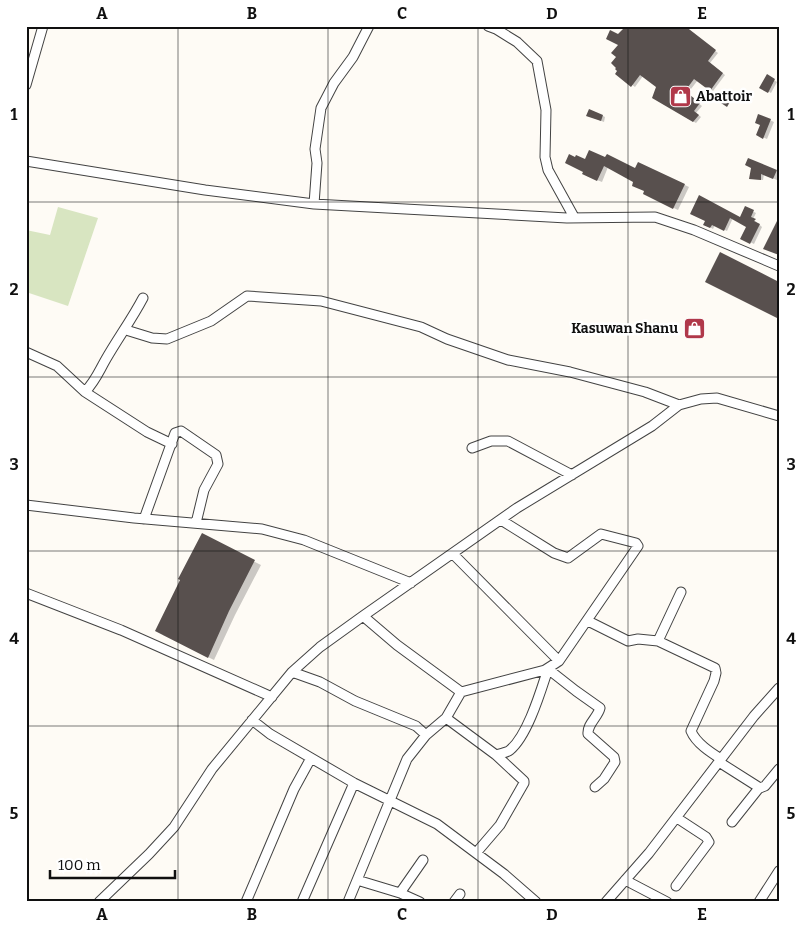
<svg xmlns="http://www.w3.org/2000/svg" width="805" height="928" font-family="Bitter,serif">
<style>
.green{fill:#d8e5c1}
.shadow{fill:#0003}
.building{fill:#58504e}
.lines{fill:none;stroke-linecap:round;stroke-linejoin:round}
.street-casing{stroke:#434343;stroke-width:11}
.street{stroke:#fff;stroke-width:9}
.grid{fill:none;stroke:#101010;stroke-width:1;stroke-opacity:0.55}
.labels{text-anchor:middle;dominant-baseline:central;stroke-width:5;stroke-linejoin:round;paint-order:stroke}
.poi-label{font-size:14px;font-weight:bold;fill:#101010;stroke:#fff;text-anchor:start}
.neatline{fill:none;stroke:#101010;stroke-width:2}
.grid-label{font-size:16px;text-anchor:middle;font-weight:bold;fill:#101010}
</style>
<rect width="100%" height="100%" fill="#fefbf5"/>
<path class="green" d="M58 207 98 218 68 306 26 292V274L28 268 26 267V230L50 235Z"/>
<path class="shadow" d="M684 27 718 53 710 63 725 75 713 91 698 80 687 94 702 106 696 113 701 117 696 123 653 98 658 86 643 76 635 87 617 73 619 71 618 57 620 45 619 35Z
M767 76 777 82 771 93 761 87Z
M759 115 774 122 767 139 760 136 761 125Z
M603 116 605 117 604 122 591 117Z
M585 160 635 170 638 163 689 187 678 210 649 196 646 191 634 182 608 167 602 182 587 176Z
M748 160 779 172V181L764 174 763 180 753 179 752 167Z
M746 208 756 213 753 219 762 227 754 244 742 238 748 227 733 218 727 231 715 225 713 229 708 226 706 221 691 213 741 218Z
M203 535 261 565 235 615 214 660 163 635Z"/>
<path class="building" d="M626 26H685L716 50 708 61 723 73 710 91 694 79 685 91 700 103 694 111 699 115 693 122 652 98 656 87 640 75 631 87 615 74 617 71 615 69 616 68 611 63 616 57 611 53 618 45 606 39 610 30 618 34Z
M767 74 775 79 768 93 759 88Z
M719 93 731 100 727 107 715 99Z
M589 109 603 115 601 121 586 116Z
M758 114 771 119 763 139 756 135 760 125 755 123Z
M589 150 605 157 607 154 635 168 638 162 685 184 673 209 643 194 644 191 632 186 633 182 604 166 597 181 582 174 583 172 565 163 569 154 575 157 576 155 585 159Z
M748 158 777 170 773 179 761 174V180L749 179 751 168 745 165Z
M699 195 740 217 745 206 754 210 751 217 756 219 754 221 760 224 750 244 740 239 746 227 730 218 724 231 712 225 710 228 703 225 705 221 690 214Z
M779 217V255L763 249Z
M720 252 779 282V319L705 282Z
M202 533 255 560 229 611 208 658 155 631 180 580 178 579Z"/>
<g class="lines">
<defs>
<path id="street" d="M488 26 496 29 517 42 537 61 546 110 545 157 548 170 574 217
M26 85 43 26
M26 161 205 190 314 204 567 218 655 217 694 230 779 266
M314 204 317 163 315 149 321 108 334 83 353 57 369 26
M126 330 152 338 167 339 211 321 247 296 321 301 421 327 447 339 508 360 570 372 645 392 679 405
M26 352 57 366 85 392 147 432 172 444
M85 392C96 380 98 373 106 359 118 338 132 319 143 298
M472 448 491 441H508L572 475
M26 505 134 518 262 529 304 540 411 583
M144 519 175 433 181 431 216 455 218 464 204 490 196 523
M453 554 559 661
M26 593 121 630 272 697
M363 616 397 645 461 692
M588 621 628 641 638 639 658 641 715 668 716 673 714 681 691 731C696 743 710 752 721 759
M658 641 681 592
M292 672 320 682 355 701 416 726 426 735
M446 718 496 755 524 781V783L500 825 476 853
M252 720 270 734 354 783 437 824 504 874 536 902
M496 755C501 753 507 753 510 750 528 735 541 690 548 669L576 691 600 708C598 717 587 724 588 734L614 757 615 762 604 779 595 787
M719 762 760 788 765 786 779 769
M732 822 759 788
M357 880 400 893 420 902
M625 880 667 902
M676 886 709 842 706 837 677 818
M400 893 423 860
M99 902 149 854 174 827 212 769 292 672 320 647 363 616 517 508 652 426 679 405 701 399 717 398 779 416
M246 902 294 789 311 758
M302 902 354 783
M348 902 407 759 426 735 446 718 461 692 545 670 559 661 638 546 636 543 601 534 568 558 554 553 501 520
M454 902 460 894
M606 902 649 853 754 716 779 688
M759 902 779 871"/>
</defs>
<use href="#street" class="street-casing"/>
<use href="#street" class="street"/>
</g>
<path class="grid" d="M178 26V902M328 26V902M478 26V902M628 26V902M26 202H779M26 377H779M26 551H779M26 726H779"/>
<defs>
<symbol id="shop-square" viewBox="-11 -11 22 22"><rect x="-9" y="-9" width="18" height="18" rx="4" fill="#b0384a" stroke="#fff"/><path d="M-5-2.5h2.3a2.7 3.5 0 0 1 5.4 0H5L5.5 6h-11ZM-1.5-2.5h3a1.5 2.3 0 0 0-3 0Z" fill="#fff"/></symbol>
</defs>
<g fill-rule="evenodd">
<use href="#shop-square" x="668" y="84" width="25" height="25"/>
<use href="#shop-square" x="682" y="316" width="25" height="25"/>
</g>
<g class="labels">
<g class="poi-label">
<text x="696" y="96">Abattoir</text>
<text x="678" y="328" text-anchor="end">Kasuwan Shanu</text>
</g>
</g>
<rect width="805" height="928" fill="none" stroke="#ffffff" stroke-width="55"/>
<path d="M50 870v8h125v-8" fill="none" stroke="#101010" stroke-width="2.5"/>
<text x="58" y="870" font-size="15" fill="#101010" stroke="#ffffff" stroke-width="4" paint-order="stroke">100 m</text>
<rect x="28" y="28" width="750" height="872" class="neatline"/>
<g class="grid-label">
<text x="102" y="19">A</text>
<text x="252" y="19">B</text>
<text x="402" y="19">C</text>
<text x="552" y="19">D</text>
<text x="702" y="19">E</text>
<text x="14" y="120">1</text>
<text x="791" y="120">1</text>
<text x="14" y="295">2</text>
<text x="791" y="295">2</text>
<text x="14" y="470">3</text>
<text x="791" y="470">3</text>
<text x="14" y="644">4</text>
<text x="791" y="644">4</text>
<text x="14" y="819">5</text>
<text x="791" y="819">5</text>
<text x="102" y="920">A</text>
<text x="252" y="920">B</text>
<text x="402" y="920">C</text>
<text x="552" y="920">D</text>
<text x="702" y="920">E</text>
</g>
</svg>
